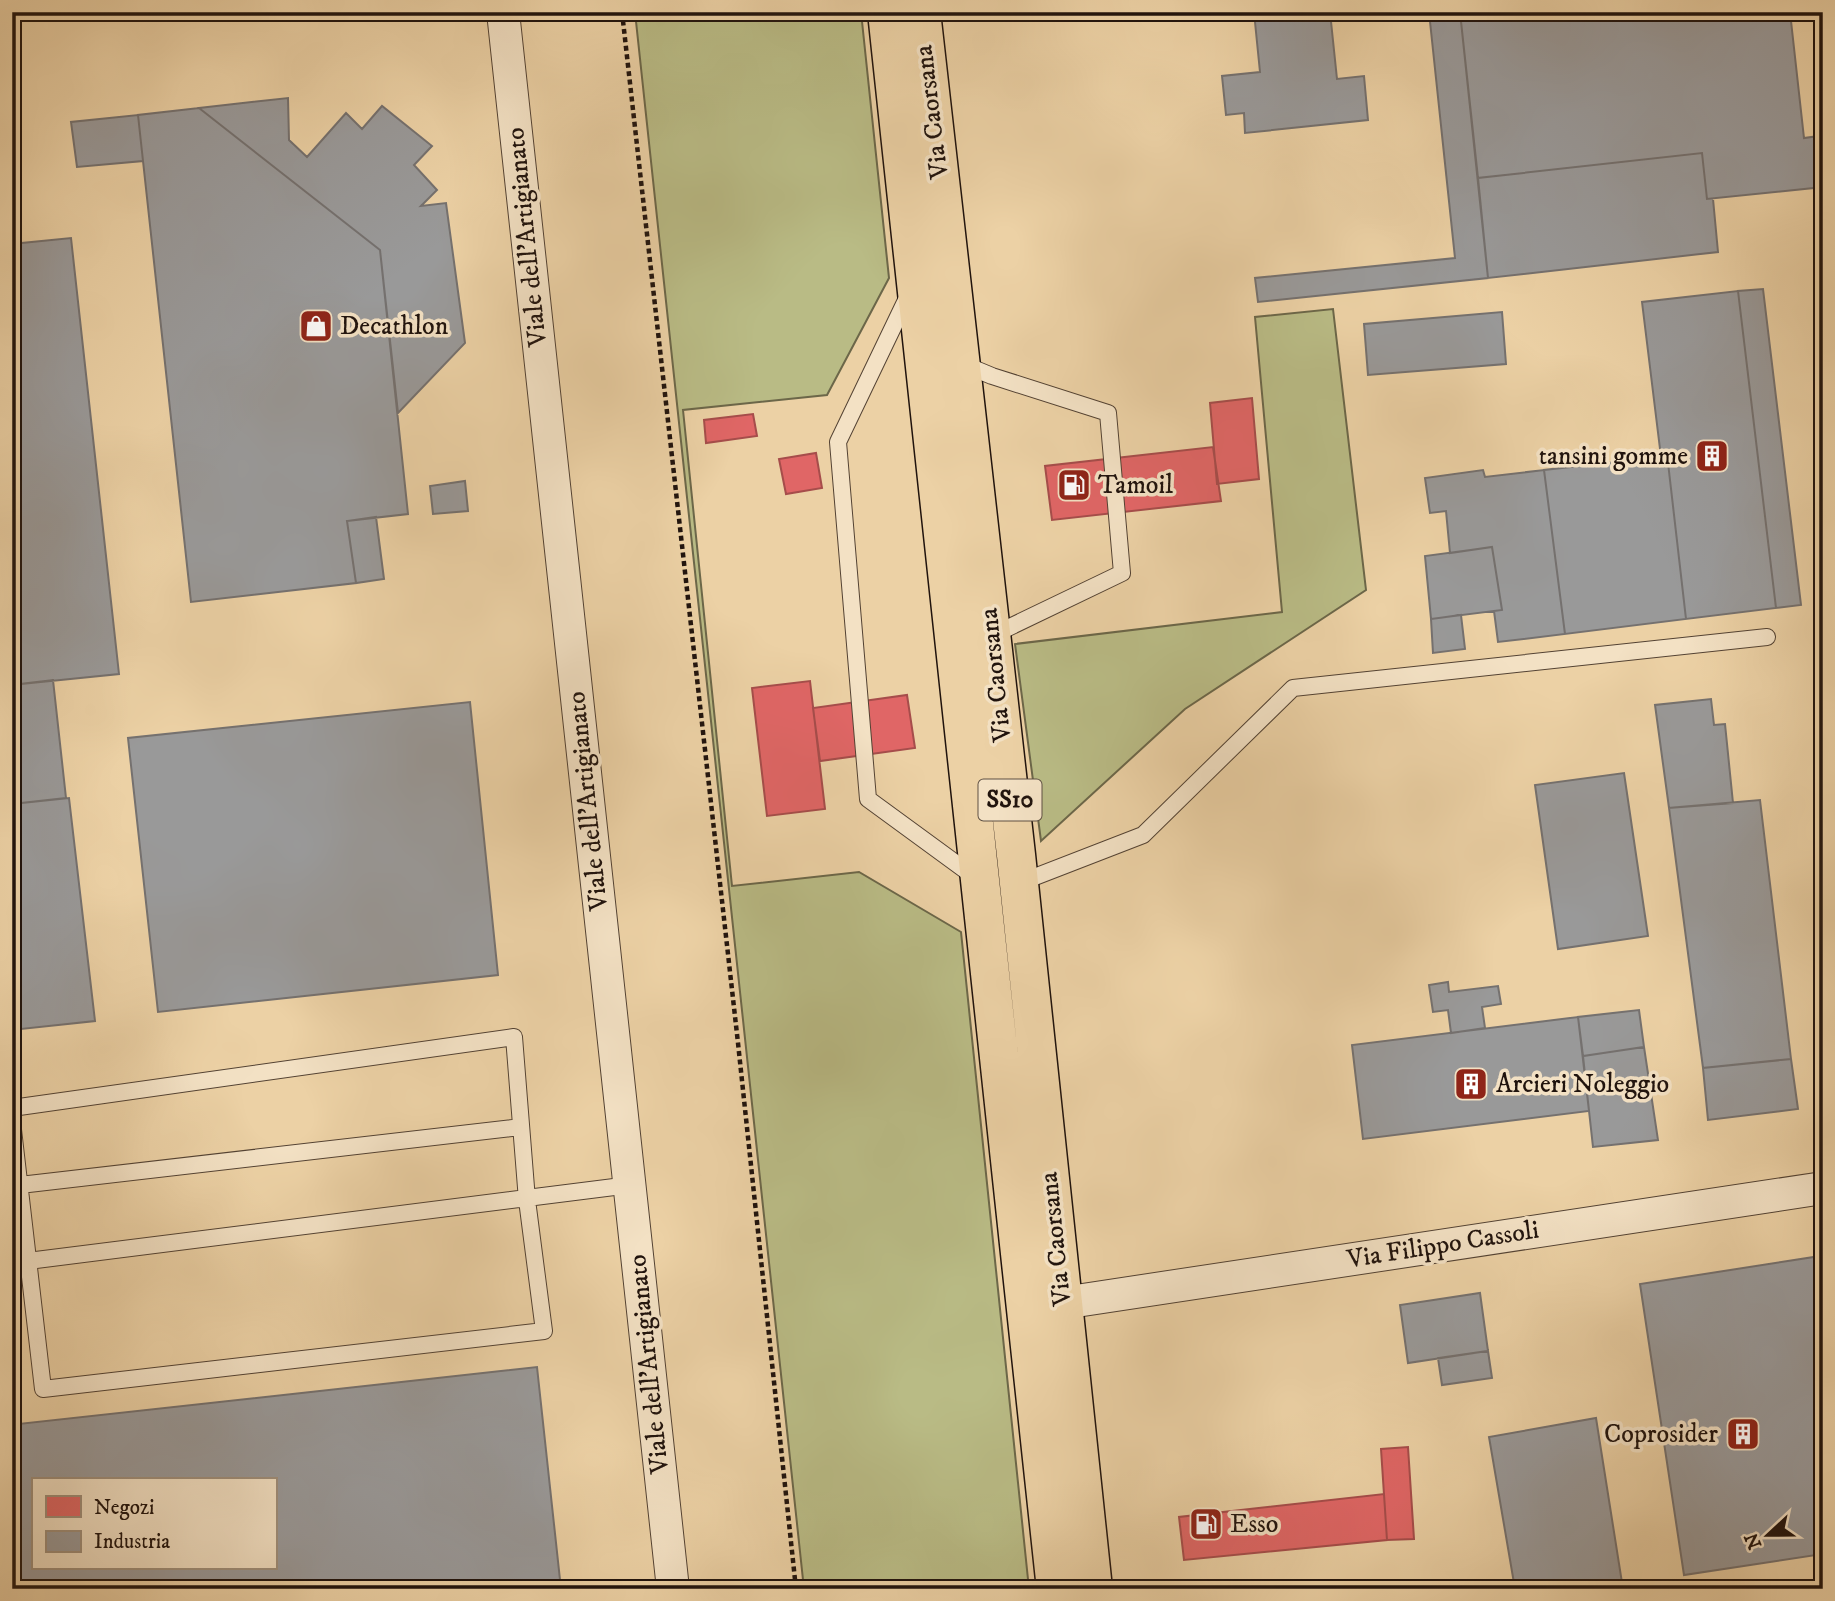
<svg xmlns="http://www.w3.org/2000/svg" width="1835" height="1601" font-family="'IM FELL DW Pica',serif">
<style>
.green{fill:#b9bb85;stroke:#6c6749;stroke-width:2}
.shops{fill:#e06666;stroke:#a64d4b;stroke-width:2}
.industry{fill:#999;stroke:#75716f;stroke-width:2;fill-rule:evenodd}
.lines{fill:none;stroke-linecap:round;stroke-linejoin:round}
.lane-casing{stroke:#534233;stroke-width:18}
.street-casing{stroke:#534233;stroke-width:34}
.primary-casing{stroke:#20130d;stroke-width:41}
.path{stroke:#20130d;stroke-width:4.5;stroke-dasharray:5 3.5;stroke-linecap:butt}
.lane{stroke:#f3e1c4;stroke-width:16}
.street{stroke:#f3e1c4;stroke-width:32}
.primary{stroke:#ecd1a5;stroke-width:38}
.labels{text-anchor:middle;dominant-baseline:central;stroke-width:7;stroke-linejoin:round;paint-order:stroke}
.shield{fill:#f3e1c4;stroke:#5f5144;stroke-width:2}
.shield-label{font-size:24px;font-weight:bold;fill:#20130d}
.street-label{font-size:26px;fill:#20130d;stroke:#f3e1c4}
.poi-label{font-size:26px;fill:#20130d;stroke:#f3e1c4;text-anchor:start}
</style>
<rect width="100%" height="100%" fill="#ecd1a5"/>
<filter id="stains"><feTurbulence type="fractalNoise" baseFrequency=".00286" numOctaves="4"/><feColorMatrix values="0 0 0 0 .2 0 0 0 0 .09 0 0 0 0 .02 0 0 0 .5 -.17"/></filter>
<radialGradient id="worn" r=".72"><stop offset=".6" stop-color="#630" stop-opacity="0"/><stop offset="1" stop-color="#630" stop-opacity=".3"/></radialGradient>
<path class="green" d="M635 12H861L889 278 827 395 683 410 732 886 859 872 961 932 1029 1589H804Z
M1333 309 1366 590 1185 709 1041 841 1015 644 1282 612 1255 317Z"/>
<path class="shops" d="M1252 398 1259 479 1217 484 1210 403Z
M753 414 757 436 706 443 704 420Z
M1213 447 1221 501 1052 520 1045 466Z
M816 453 822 488 786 494 779 459Z
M810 681 825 809 767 816 752 688Z
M907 695 915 748 820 761 813 708Z
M1408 1447 1414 1539 1387 1540 1381 1449Z
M1384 1494 1387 1540 1184 1560 1179 1517Z"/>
<path class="industry" d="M1254 12H1330L1337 79 1364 76 1368 120 1245 133 1244 113 1226 115 1222 76 1260 72Z
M1429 12H1460L1488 278 1258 302 1255 278 1455 258Z
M1460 12H1790L1804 138 1819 136 1823 187 1707 199 1702 153 1478 178Z
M288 98 289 140 307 157 346 113 362 129 382 106 432 146 414 165 437 190 421 206 446 203 465 343 398 413 380 250 199 108Z
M199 108 380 250 408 514 347 521 356 583 191 602 138 115Z
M138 115 143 161 77 167 71 122Z
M1702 153 1707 199H1713L1718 252 1488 278 1478 178Z
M71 238 119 674 12 685V244Z
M1763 289 1801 605 1776 608 1738 291Z
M1738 291 1776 608 1686 619 1667 454 1661 457 1642 302Z
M1502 312 1506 364 1368 375 1364 324Z
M1667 454 1686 619 1565 634 1544 470 1661 457Z
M1483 470 1485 477 1544 470 1565 634 1498 642 1494 611 1502 610 1492 547 1450 553 1446 511 1430 513 1425 478Z
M465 481 468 511 433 514 430 486Z
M376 517 384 579 356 583 347 521Z
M1492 547 1502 610 1431 619 1425 556Z
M1461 615 1465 649 1433 653 1431 619Z
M53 680 66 798 12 804V685Z
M1711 699 1714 725 1725 724 1733 803 1669 808 1655 705Z
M470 702 498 975 158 1012 128 738Z
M1624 773 1648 936 1558 949 1535 785Z
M69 798 95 1021 12 1030V804Z
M1760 800 1791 1059 1703 1068 1669 808Z
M1448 982 1449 992 1498 986 1501 1004 1482 1007 1485 1028 1451 1033 1448 1010 1433 1012 1429 985Z
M1639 1010 1644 1047 1583 1056 1578 1017Z
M1578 1017 1589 1111 1363 1139 1352 1045Z
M1644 1047 1658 1140 1593 1147 1583 1056Z
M1791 1059 1798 1109 1708 1120 1703 1068Z
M1814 1257 1823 1315V1554L1684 1575 1640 1284Z
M1480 1293 1488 1351 1408 1363 1400 1305Z
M1488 1351 1492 1378 1442 1385 1438 1358Z
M12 1359 19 1424 537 1367 561 1589H12ZM33 1480H275V1568H33Z
M1596 1418 1623 1589H1515L1489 1437Z"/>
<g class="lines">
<defs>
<path id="lane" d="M909 294 838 442 868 799 976 878
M963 364 992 376 1108 413 1122 573 991 636
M1019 883 1143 835 1293 688 1767 637
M12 1108 514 1037 527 1200 544 1331 43 1389 12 1121
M20 1185 521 1127
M28 1261 630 1185"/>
<path id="street" d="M503 12 673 1589
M1063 1303 1823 1188"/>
<path id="primary" d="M887 12 1056 1589
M921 12 1016 855 1093 1589"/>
</defs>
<use href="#lane" class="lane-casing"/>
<use href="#street" class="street-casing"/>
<use href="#primary" class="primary-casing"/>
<path class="path" d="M622 12 738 1043 796 1589"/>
<use href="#lane" class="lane"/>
<use href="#street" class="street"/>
<use href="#primary" class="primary"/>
</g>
<defs>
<symbol id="shop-square" viewBox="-11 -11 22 22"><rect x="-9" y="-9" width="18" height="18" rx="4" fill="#8f2418" stroke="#f3e1c4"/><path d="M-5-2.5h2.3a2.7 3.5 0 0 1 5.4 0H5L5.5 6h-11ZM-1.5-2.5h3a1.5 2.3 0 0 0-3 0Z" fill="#fff"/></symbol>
<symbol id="building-square" viewBox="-11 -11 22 22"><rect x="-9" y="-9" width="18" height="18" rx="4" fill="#8f2418" stroke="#f3e1c4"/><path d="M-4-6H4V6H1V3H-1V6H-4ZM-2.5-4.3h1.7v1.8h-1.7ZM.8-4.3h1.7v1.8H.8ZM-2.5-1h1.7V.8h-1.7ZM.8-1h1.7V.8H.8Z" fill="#fff"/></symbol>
<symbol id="fuel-square" viewBox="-11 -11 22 22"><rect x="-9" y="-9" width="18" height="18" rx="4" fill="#8f2418" stroke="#f3e1c4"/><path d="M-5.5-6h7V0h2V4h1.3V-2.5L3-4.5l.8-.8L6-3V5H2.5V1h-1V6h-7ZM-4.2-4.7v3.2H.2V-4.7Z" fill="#fff"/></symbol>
</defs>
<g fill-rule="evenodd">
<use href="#shop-square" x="297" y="307" width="38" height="38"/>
<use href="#building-square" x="1693" y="437" width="38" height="38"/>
<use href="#fuel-square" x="1055" y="466" width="38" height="38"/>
<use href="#building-square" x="1452" y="1065" width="38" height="38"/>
<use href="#building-square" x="1724" y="1415" width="38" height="38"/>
<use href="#fuel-square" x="1187" y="1505" width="38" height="38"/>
</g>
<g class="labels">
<rect class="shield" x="978.5" y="779.5" width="63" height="41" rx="5"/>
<g class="shield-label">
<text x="1010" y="800">SS10</text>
</g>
<g class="street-label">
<text transform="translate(932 112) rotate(-97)">Via Caorsana</text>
<text transform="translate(527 237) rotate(-96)">Viale dell'Artigianato</text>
<text transform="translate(996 675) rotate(-96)">Via Caorsana</text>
<text transform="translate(588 801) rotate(-96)">Viale dell'Artigianato</text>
<text transform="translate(1056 1239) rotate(-96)">Via Caorsana</text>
<text transform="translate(1443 1245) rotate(-9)">Via Filippo Cassoli</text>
<text transform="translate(649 1364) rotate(-96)">Viale dell'Artigianato</text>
</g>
<g class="poi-label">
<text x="340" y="326">Decathlon</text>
<text x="1688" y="456" text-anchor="end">tansini gomme</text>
<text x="1098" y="485">Tamoil</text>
<text x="1496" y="1084">Arcieri Noleggio</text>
<text x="1718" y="1434" text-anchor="end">Coprosider</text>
<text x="1230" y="1524">Esso</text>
</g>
</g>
<rect width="1835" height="1601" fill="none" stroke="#ecd1a5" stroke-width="42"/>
<rect x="14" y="14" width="1807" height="1573" fill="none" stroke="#20130d" stroke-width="3.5"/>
<rect x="21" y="21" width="1793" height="1559" fill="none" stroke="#20130d" stroke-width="2"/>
<rect x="32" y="1478" width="245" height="91" fill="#f3e1c4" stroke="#9f8f7b" stroke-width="2"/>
<rect x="46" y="1496" width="35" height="21" fill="#e06666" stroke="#9f8f7b" stroke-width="2"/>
<text x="94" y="1514" font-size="21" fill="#20130d">Negozi</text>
<rect x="46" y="1531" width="35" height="21" fill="#999999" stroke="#9f8f7b" stroke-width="2"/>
<text x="94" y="1548" font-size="21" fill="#20130d">Industria</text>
<g transform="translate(1768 1535) rotate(248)" stroke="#f3e1c4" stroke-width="5" paint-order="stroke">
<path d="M0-5L12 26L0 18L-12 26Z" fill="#20130d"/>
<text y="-10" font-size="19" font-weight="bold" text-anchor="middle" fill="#20130d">N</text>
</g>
<rect width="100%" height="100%" filter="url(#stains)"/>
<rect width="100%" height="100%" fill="url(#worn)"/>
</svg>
